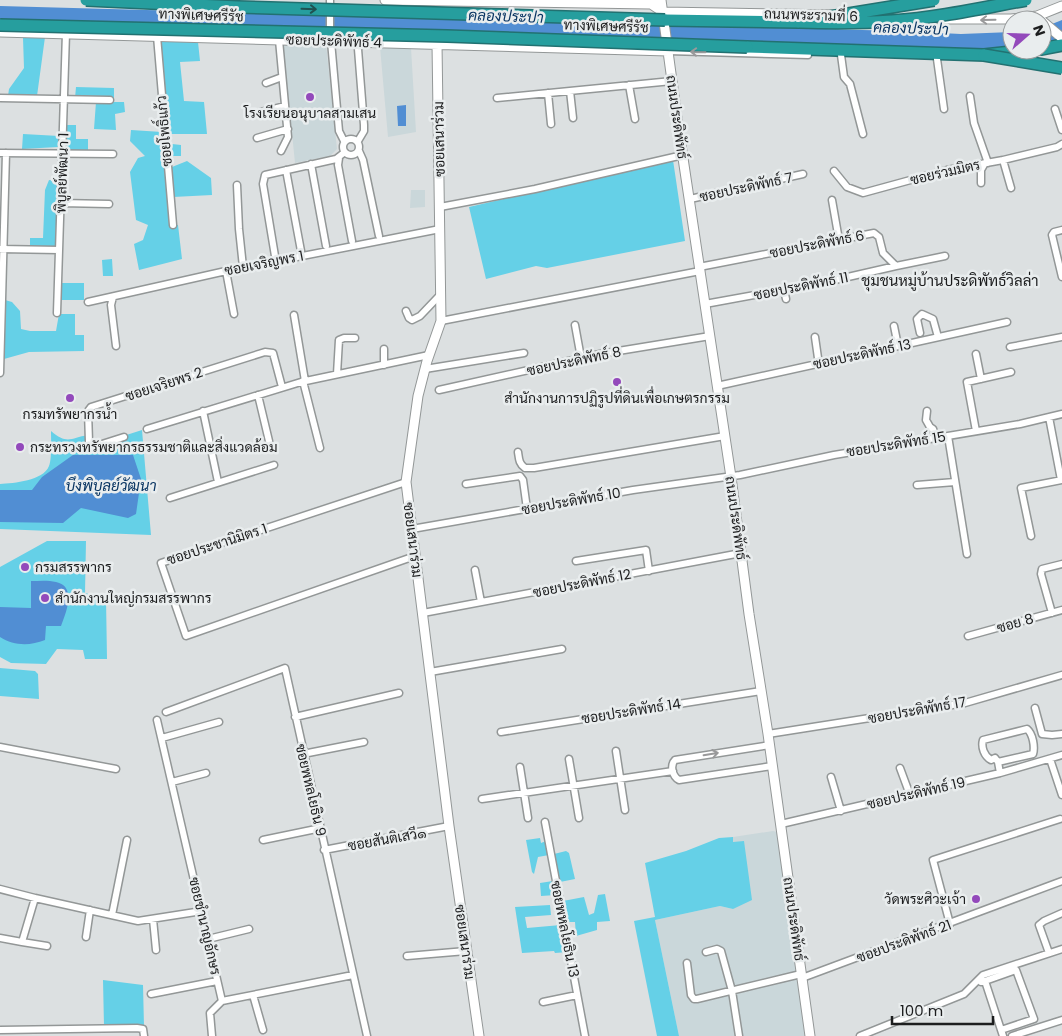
<svg xmlns="http://www.w3.org/2000/svg" width="1062" height="1036" font-family="Poppins,Sarabun,sans-serif">
<style>
.built{fill:#cad7da}
.green{fill:#65d0e7}
.water{fill:#518ed3}
.lines{fill:none;stroke-linecap:round;stroke-linejoin:round}
.street-casing{stroke:#939797;stroke-width:9}
.secondary-casing{stroke:#939797;stroke-width:11}
.highway-casing{stroke:#227171;stroke-width:14}
.street{stroke:#fff;stroke-width:6}
.secondary{stroke:#fff;stroke-width:9}
.highway{stroke:#269e9e;stroke-width:11}
.highway-bridge-casing{stroke:#227171;stroke-width:14;stroke-linecap:butt}
.highway-bridge{stroke:#269e9e;stroke-width:11}
.oneway{stroke:#205151}
.oneway2{stroke:#99999a}
.poi-dot{fill:#9349bb;stroke:#e9edee;stroke-width:2}
.labels{text-anchor:middle;dominant-baseline:central;stroke-width:5;stroke-linejoin:round;paint-order:stroke}
.street-label{font-size:14px;fill:#1c1d1e;stroke:#e9edee}
.poi-label{font-size:14px;fill:#1c1d1e;stroke:#e9edee}
.water-label{font-size:15px;font-style:italic;fill:#0a3663;stroke:#e9edee}
.neighbourhood-label{font-size:15px;fill:#1c1d1e;stroke:#e9edee}
</style>
<rect width="100%" height="100%" fill="#dce0e1"/>
<path class="built" d="M283 44H326L337 149 330 156 295 163Z
M380 47 411 48 416 132 388 137Z
M411 190H425V207L410 208Z
M773 831 777 832 805 1036H679L655 920 720 906 733 909 744 842H733V837Z"/>
<path class="green" d="M45 37 37 96H8L9 89 24 68 23 38Z
M160 41 198 42 200 61 180 62 184 101 204 102 207 134H167Z
M76 87 114 88V98H75Z
M96 102H124L125 112 115 114 116 130 94 129Z
M66 125H76V139H88V151H66Z
M131 130 162 132 163 143 181 145V156H165V163L172 167 187 161 211 178 212 195 173 197 176 225H178L182 259 139 270 134 244 143 240 148 225 136 220 130 172 138 158 145 156 130 141Z
M23 134 59 136 60 145 58 147 22 149Z
M673 160 685 241 547 268 536 266 486 279 469 207Z
M49 180 58 181 55 246 30 247V238H43L45 190Z
M112 259 113 276H103L102 260Z
M61 283H84V300H61Z
M5 300 12 302 20 311 21 329 30 331H56L59 314H75V335H84V351L29 352 4 359Z
M142 430 151 535 0 529V484C14 483 43 481 49 466 52 458 51 440 51 431 67 445 71 438 88 435L89 447Z
M47 541H86L85 593 106 598 107 659H85L83 650 57 649 46 664 11 663 0 657V567Z
M0 668 35 671 38 674 39 699 0 696Z
M733 837V842L744 841 752 900 733 909 720 906 655 920 679 1036H657L634 921 655 917 645 863 686 851 719 838Z
M540 838 541 843 546 841 549 855 538 857 534 874 532 872 526 840Z
M566 851 569 853 575 879 560 882 554 854Z
M553 881 556 895 541 896 540 883Z
M605 894 610 921 597 922V930L576 936 575 922H568L563 901 584 897 589 915 594 913 598 895Z
M550 905 551 915 525 917 527 928 561 925 567 952 555 953 554 951 522 953 515 907Z
M103 980 143 985 144 1026H104Z"/>
<path class="water" d="M0 6 899 31 961 34 1012 32V49L961 51 0 22Z
M1062 20V41L1042 46V28Z
M406 105V126H398L397 106Z
M73 455H133L141 479 136 514 128 518 81 508 63 523 0 522V490H32L42 477Z
M31 581C39 581 48 580 56 582 77 586 66 613 61 626H46L45 640C30 646 14 646 0 637V607L31 608Z"/>
<g class="lines">
<defs>
<path id="street" d="M330 0V30L339 131 344 141
M157 36 173 225
M279 40 288 137 281 151
M668 51 808 55
M841 55 844 77 850 84 863 134
M937 59 944 109
M266 83 282 77
M629 85 635 119
M570 91 573 118
M548 93 551 124
M970 96 974 123 988 163
M0 98 110 100
M497 98 672 81
M1055 109 1062 130
M253 114 285 106
M257 138 288 129
M343 147a8 8 0 1 1 16 0a8 8 0 1 1-16 0Z
M358 141 364 131V125L358 49
M359 151 363 160 379 236
M0 153 113 154
M339 158 338 165 352 241
M1003 160 1011 188
M311 164 326 246
M286 170 301 251
M834 171 847 187 863 193 947 170 1003 160 1057 147 1062 144
M981 183V170L985 163
M237 185 239 229 243 267
M690 199 803 174
M832 200 839 240
M61 203 109 204
M440 207 535 189 683 155
M1062 230 1054 232 1052 235 1062 277
M0 249 59 250
M275 256 263 184 265 175 336 159 345 152
M699 267 874 233 879 237 883 253 896 266 945 256
M226 271 234 314
M784 290 786 299
M113 297 111 305 116 346
M88 302 226 271 440 229
M705 304 826 282 896 266
M406 311 409 318 412 320 420 316 440 295
M57 313 66 33
M294 315 305 381
M441 321 700 271
M575 325 581 358
M894 326 898 346
M920 333 917 319 922 314 933 319 938 337
M815 337 818 358 817 364
M1010 347 1062 337
M384 349V365
M976 354 981 379
M425 369 524 353
M0 373 6 153
M337 374 339 340 344 338H355
M303 381 320 448
M717 386 1007 322
M439 390 600 354 710 336
M258 395 269 441
M203 411 218 482
M927 411 926 420 930 427 933 429 936 438
M1049 417 1061 480
M147 429 301 382 429 355
M976 431 967 382 1011 372
M948 436 967 554
M124 437 102 444 92 445 89 442 88 411 91 407 265 352 273 353 282 387
M518 452C519 459 519 464 525 468H534L725 436
M406 482 161 563 186 636 415 556
M466 484 520 476 523 480 527 509
M917 485 955 482
M170 498 274 465
M412 529 633 490 740 475 834 455 1020 424 1062 414
M1031 536 1021 488 1062 480
M576 561 646 550 649 571
M475 570 481 602
M423 613 741 553
M1052 613 1041 574 1042 569 1062 564
M968 636 1062 610
M430 672 562 649
M1035 708 1042 734 1052 735 1062 734
M166 712 285 668 367 1036
M295 717 399 693
M157 720 222 1001
M501 732 761 691
M768 734 965 703 1062 675
M162 738 219 722
M770 745 675 760C670 765 672 776 679 780L772 766
M0 747 116 769
M616 751 625 810
M303 754 364 742
M569 759 579 818
M1050 759 1062 795
M998 762 1033 754C1035 747 1033 734 1027 729L983 740C981 747 984 756 991 760L995 758 998 762 1000 773
M520 767 528 818
M900 768 910 795
M831 777 841 811
M172 782 206 773
M482 799 673 771
M545 822 585 1036
M781 824 1000 773 1062 755
M263 840 321 828
M324 850 449 826
M0 889 35 898 138 921 202 911
M112 915 127 840
M153 919 156 950
M950 924 933 860 1060 819
M86 937 90 910
M0 938 22 942 35 898
M208 939 249 929
M22 942 47 946
M706 952 717 949 721 951 732 991 739 1036
M1049 953 1039 925 1044 921 1062 913
M407 956 466 951
M687 963 691 995 694 999H697L801 974
M802 978 1062 881
M985 981 1016 970 1034 1019 1001 1030
M981 982 985 981 1003 1036
M151 994 217 981
M253 995 263 1030
M222 1001 353 975
M543 1002 577 995
M0 1030 137 1028 143 1029 144 1036
M212 1036 210 1013 222 1001
M860 1036 964 994 983 975 1062 949
M1012 1036 1062 1020"/>
<path id="secondary" d="M385 0 651 4 655 2
M661 0 678 125 731 477 749 614 768 734 810 1036
M651 4 663 12 836 15
M939 19H1011L1037 16 1062 6
M1042 21 1062 38
M0 32 668 51
M437 44 441 321 427 361 418 396 406 482 449 826 479 1036"/>
<path id="highway" d="M665 20 799 22
M747 47 984 55 1031 50
M1042 49 1062 45"/>
</defs>
<use href="#street" class="street-casing"/>
<use href="#secondary" class="secondary-casing"/>
<use href="#highway" class="highway-casing"/>
<use href="#street" class="street"/>
<use href="#secondary" class="secondary"/>
<use href="#highway" class="highway"/>
<defs>
<path id="highway-bridge" d="M86 0 238 7 665 20
M830 17 934 0
M799 22C830 23 861 23 892 21 937 18 982 8 1026 0
M0 25 447 36 747 47
M984 55 1062 68"/>
</defs>
<use href="#highway-bridge" class="highway-bridge-casing"/>
<use href="#highway-bridge" class="highway-bridge"/>
</g>
<defs><path id="oneway-shaft" d="M-6 0H5M1.5-3L5.5 0L1.5 3" fill="none" stroke-width="1.6" stroke-linecap="round" stroke-linejoin="round" transform="scale(1.25)"/></defs>
<use class="oneway" href="#oneway-shaft" transform="translate(309 9) rotate(2)"/>
<g class="oneway2">
<use href="#oneway-shaft" transform="translate(988 20) rotate(179)"/>
<use href="#oneway-shaft" transform="translate(698 52) rotate(-179)"/>
<use href="#oneway-shaft" transform="translate(711 754) rotate(-9)"/>
</g>
<g class="poi-dot">
<circle cx="310" cy="97" r="5"/>
<circle cx="617" cy="382" r="5"/>
<circle cx="70" cy="398" r="5"/>
<circle cx="20" cy="447" r="5"/>
<circle cx="25" cy="567" r="5"/>
<circle cx="45" cy="598" r="5"/>
<circle cx="976" cy="899" r="5"/>
</g>
<g class="labels">
<g class="street-label">
<text transform="translate(201 15) rotate(2)">ทางพิเศษศรีรัช</text>
<text transform="translate(811 15) rotate(2)">ถนนพระรามที่ 6</text>
<text transform="translate(606 26) rotate(2)">ทางพิเศษศรีรัช</text>
<text transform="translate(334 41) rotate(2)">ซอยประดิพัทธ์ 4</text>
<text transform="translate(677 117) rotate(82)">ถนนประดิพัทธ์</text>
<text transform="translate(164 131) rotate(-95)">ซอยโพธิ์แก้ว</text>
<text transform="translate(439 139) rotate(-91)">ซอยเสนาร่วม</text>
<text transform="translate(945 172) rotate(-13)">ซอยร่วมมิตร</text>
<text transform="translate(62 173) rotate(-88)">พิบูลย์พัฒนา 1</text>
<text transform="translate(746 187) rotate(-12)">ซอยประดิพัทธ์ 7</text>
<text transform="translate(817 244) rotate(-11)">ซอยประดิพัทธ์ 6</text>
<text transform="translate(264 263) rotate(-11)">ซอยเจริญพร 1</text>
<text transform="translate(801 286) rotate(-11)">ซอยประดิพัทธ์ 11</text>
<text transform="translate(862 354) rotate(-12)">ซอยประดิพัทธ์ 13</text>
<text transform="translate(574 361) rotate(-12)">ซอยประดิพัทธ์ 8</text>
<text transform="translate(164 384) rotate(-18)">ซอยเจริยพร 2</text>
<text transform="translate(896 444) rotate(-9)">ซอยประดิพัทธ์ 15</text>
<text transform="translate(571 501) rotate(-10)">ซอยประดิพัทธ์ 10</text>
<text transform="translate(736 518) rotate(82)">ถนนประดิพัทธ์</text>
<text transform="translate(413 540) rotate(83)">ซอยเสนาร่วม</text>
<text transform="translate(217 544) rotate(-18)">ซอยประชานิมิตร 1</text>
<text transform="translate(582 583) rotate(-11)">ซอยประดิพัทธ์ 12</text>
<text transform="translate(1015 623) rotate(-16)">ซอย 8</text>
<text transform="translate(917 710) rotate(-10)">ซอยประดิพัทธ์ 17</text>
<text transform="translate(631 711) rotate(-9)">ซอยประดิพัทธ์ 14</text>
<text transform="translate(311 790) rotate(77)">ซอยพหลโยธิน 9</text>
<text transform="translate(916 793) rotate(-13)">ซอยประดิพัทธ์ 19</text>
<text transform="translate(387 839) rotate(-10)">ซอยสันติเสวี๑</text>
<text transform="translate(794 919) rotate(82)">ถนนประดิพัทธ์</text>
<text transform="translate(205 926) rotate(77)">ซอยชำนาญอักษร</text>
<text transform="translate(565 929) rotate(79)">ซอยพหลโยธิน 13</text>
<text transform="translate(904 941) rotate(-20)">ซอยประดิพัทธ์ 21</text>
<text transform="translate(465 942) rotate(82)">ซอยเสนาร่วม</text>
</g>
<g class="poi-label">
<text x="310" y="113">โรงเรียนอนุบาลสามเสน</text>
<text x="617" y="398">สำนักงานการปฏิรูปที่ดินเพื่อเกษตรกรรม</text>
<text x="70" y="414">กรมทรัพยากรน้ำ</text>
<text x="30" y="447" text-anchor="start">กระทรวงทรัพยากรธรรมชาติและสิ่งแวดล้อม</text>
<text x="35" y="567" text-anchor="start">กรมสรรพากร</text>
<text x="55" y="598" text-anchor="start">สำนักงานใหญ่กรมสรรพากร</text>
<text x="966" y="899" text-anchor="end">วัดพระศิวะเจ้า</text>
</g>
<g class="water-label">
<text transform="translate(506 16) rotate(2)">คลองประปา</text>
<text transform="translate(911 28) rotate(2)">คลองประปา</text>
<text x="111" y="485">บึงพิบูลย์วัฒนา</text>
</g>
<g class="neighbourhood-label">
<text x="950" y="280">ชุมชนหมู่บ้านประดิพัทธ์วิลล่า</text>
</g>
</g>
<g transform="translate(1027 35) rotate(70)"><circle r="24" fill="#e9edee" stroke="#979a9b"/>
<path d="M0-4L9 19L0 12L-9 19Z" fill="#9349bb"/>
<text y="-8" font-size="14" font-weight="bold" text-anchor="middle" fill="#1c1d1e">N</text>
</g>
<path d="M892 1016v8h101v-8" fill="none" stroke="#1c1d1e" stroke-width="2.5"/>
<text x="900" y="1016" font-size="15" fill="#1c1d1e" stroke="#e9edee" stroke-width="4" paint-order="stroke">100 m</text>
</svg>
